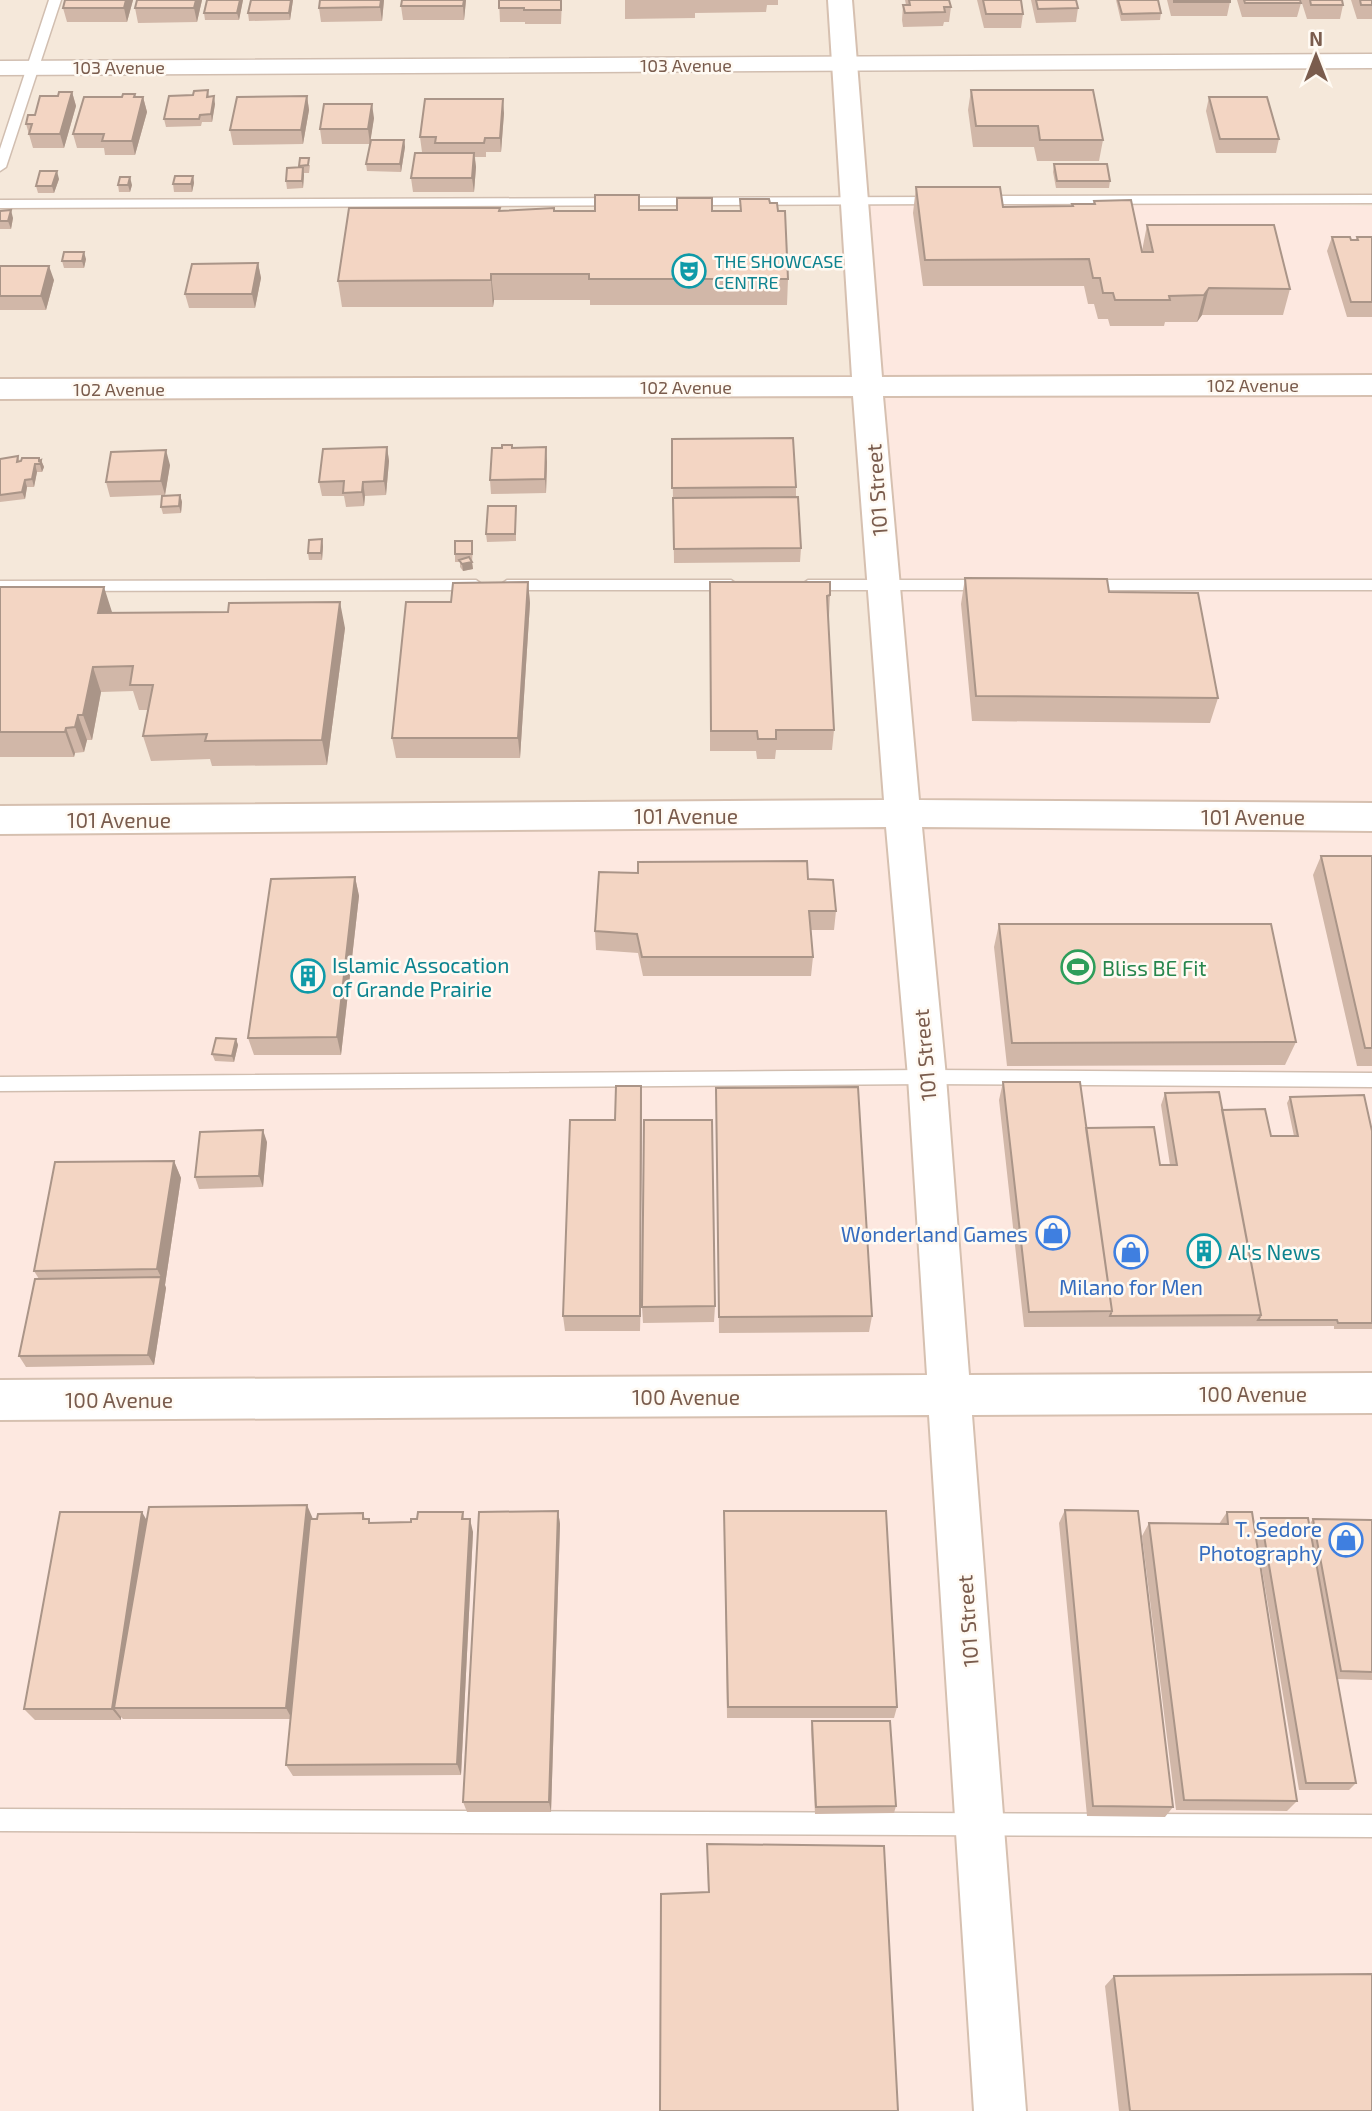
<svg xmlns="http://www.w3.org/2000/svg" width="1372" height="2111" font-family="'Exo 2',sans-serif">
<style>
.residential{fill:#f5e8da}
.commercial{fill:#fde8e0}
.lines{fill:none;stroke-linecap:round;stroke-linejoin:round}
.lane-casing{stroke:#d1beb0;stroke-width:3}
.street-casing{stroke:#d1beb0;stroke-width:3}
.secondary-casing{stroke:#d6c0b0;stroke-width:4}
.lane{fill:#fff;fill-rule:evenodd}
.street{fill:#fff;fill-rule:evenodd}
.secondary{fill:#fff;fill-rule:evenodd}
.wall{fill:#d1b7a8}
.shaded-wall{fill:#aa9588}
.building{fill:#f3d5c3;stroke:#aa9588;stroke-width:2}
.labels{text-anchor:middle;dominant-baseline:central;stroke-width:5;stroke-linejoin:round;paint-order:stroke}
.far-street-label{font-size:18px;fill:#7a5c4d;stroke:#fffaf3}
.far-culture-label{font-size:18px;fill:#0d838f;stroke:#fffaf3;text-anchor:start}
.street-label{font-size:21px;fill:#7a5c4d;stroke:#fffaf3}
.culture-label{font-size:21px;fill:#0d838f;stroke:#fffaf3;text-anchor:start}
.leisure-label{font-size:21px;fill:#27864d;stroke:#fffaf3;text-anchor:start}
.shop-label{font-size:21px;fill:#366cbe;stroke:#fffaf3;text-anchor:end}
</style>
<rect width="100%" height="100%" fill="#fdf6ec"/>
<path class="residential" d="M0 0H1372V206L855 201 902 813 0 820Z"/>
<path class="commercial" d="M855 201 1372 206V2111H0V820L901 813Z"/>
<g class="lines">
<defs>
<path id="lane" d="M49 0H61L6 167 0 171V149Z
M1372 195V203L980 204 974 200 980 196Z
M938 197 942 198V204L0 208V200Z
M476 580 483 585 476 590 0 591V581Z
M507 580H731L738 585 731 590H507L500 585Z
M808 580H987L994 585 987 590H808L801 585Z
M1085 580H1372V590H1085L1078 585Z
M927 1070 1372 1073V1087L927 1084 0 1091V1077Z
M0 1809 1372 1815V1837L0 1831Z"/>
<path id="street" d="M1372 54V68L0 75V61Z"/>
<path id="secondary" d="M828 0H852L882 377 1372 375V395L883 396 919 800 1372 803V831L922 827 946 1077 969 1375 1372 1373V1413L972 1415 1026 2111H974L929 1415 0 1420V1380L927 1375 908 1077 886 827 0 834V806L884 800 853 396 0 399V379L852 377Z"/>
</defs>
<use href="#lane" class="lane-casing"/>
<use href="#street" class="street-casing"/>
<use href="#secondary" class="secondary-casing"/>
<use href="#lane" class="lane"/>
<use href="#street" class="street"/>
<use href="#secondary" class="secondary"/>
</g>
<path class="wall" d="M65 0H133L127 22H67L63 8Z
M137 0H202L197 22 138 23 135 8Z
M207 0H243L239 20H205L204 13Z
M251 0H293L290 20 249 21 248 13Z
M320 0H384L382 21 321 22 319 8Z
M466 0 464 20H403L401 6Z
M499 0H562L561 24H525V22H500Z
M625 0H778V5H767L766 12 695 13V18L625 19Z
M902 0H949L951 7 949 22H944L943 26 903 27 902 20 903 5H906L905 0Z
M977 0H1021L1023 14 1021 28H984Z
M1031 0H1076L1078 8 1076 22 1036 23Z
M1116 0H1158L1161 13 1160 20 1121 21Z
M1167 0H1230V2L1227 16H1171Z
M1237 0H1300L1301 3 1297 17H1242Z
M1301 0H1342L1343 5 1340 19H1307Z
M1351 0H1372V19H1357Z
M208 90 209 97 215 104 212 122H202L201 126 166 127 164 119 193 95Z
M971 90 1103 140 1099 161H1037L1034 147H973L968 110Z
M72 92 76 106 64 148H33L26 124 58 96Z
M135 94 136 97H143L147 112 135 155H105L104 148H77L73 134 122 97Z
M307 96 309 110 303 144 233 145 230 130Z
M1209 97 1279 139 1276 153H1216L1206 111Z
M504 113 501 152H486V157H475L476 167 474 192H413L411 178 436 153V152H422L420 137Z
M374 118 370 141 404 140 405 147 401 172 367 171 366 164 370 144H322L320 129Z
M1054 164 1110 181 1109 188H1056L1053 172Z
M310 165 309 173H304L303 188 287 189 286 181 299 167V166Z
M193 176 194 183 192 192H174L173 184Z
M59 179 54 193H38L36 186Z
M118 185H132L130 192H119Z
M916 187 1003 207 1072 206V204H1093L1094 201 1142 251 1147 225 1290 289 1283 315H1202L1197 322H1165L1164 326H1110L1108 319H1098L1094 304H1088L1084 286H923L913 213Z
M740 199 770 203 788 279 787 305H590V300H494L493 307H342L338 281 500 211H740Z
M0 211 13 218 11 229H0Z
M1332 237 1351 240H1356L1357 237H1372V317H1347L1327 251Z
M86 259 84 268H64L62 261Z
M258 263 261 278 255 308H189L185 294Z
M0 266 54 280 46 310H0Z
M672 439 796 487V497L801 548 800 562 674 563Z
M387 447 389 461 386 495 365 496 364 506 346 507 344 496H322L319 482Z
M512 448 547 462 546 493 491 494 490 480Z
M18 456 20 462 39 458 40 460H41L44 467 42 472H37L34 487H27L25 499 0 502V459Z
M170 465 165 495 110 497 106 482Z
M180 495 182 502 181 513 163 514 161 507Z
M516 506V541L487 542 486 534Z
M323 546 322 560H309L308 553Z
M473 548 472 562 473 569 463 571 460 567V562H455V554Z
M965 578 1109 592 1218 698 1210 723 972 721 961 604Z
M528 582 530 603 520 758H396L392 738 451 602Z
M710 582 830 595 829 616H828L834 730 832 750H776L775 759H757L756 751H710Z
M0 587 112 613 345 628 327 765 212 766 210 759 151 761 143 736 148 710H139L133 691 101 692 92 740H87L84 752 75 753 74 757H0Z
M1321 856H1372V1066H1357L1313 875Z
M355 877 359 896 341 1055H254L248 1038Z
M808 879 836 911 834 930H810L813 957 811 976H643L638 953 596 950 595 931Z
M999 924 1296 1042 1285 1065 1007 1066 994 947Z
M236 1039 238 1045 234 1062 215 1061 212 1054Z
M1003 1082 1086 1128 1160 1165H1170L1161 1105 1165 1093 1222 1110 1271 1136H1294L1287 1103 1290 1097 1372 1131V1329H1334V1326L1024 1327 999 1100Z
M716 1088 872 1316 869 1332 719 1333Z
M642 1103 640 1331H565L563 1316 615 1120Z
M267 1142 263 1187 199 1189 195 1177Z
M174 1161 181 1178 165 1285 166 1288 154 1365 26 1367 19 1356 39 1279 34 1271Z
M715 1306 714 1322 643 1323 642 1307Z
M1065 1510 1173 1807 1165 1817 1087 1816 1059 1523Z
M558 1511 560 1524 551 1812H467L463 1802Z
M724 1511 897 1707 894 1718H727Z
M463 1512 464 1519 473 1532 461 1775 293 1776 286 1765 291 1719H123L121 1717V1720H35L24 1709 147 1520 313 1519 363 1513 365 1519 370 1523 411 1522 417 1519Z
M1227 1512 1297 1801 1287 1811 1176 1810 1142 1536 1149 1523 1219 1524Z
M1261 1518 1309 1525 1313 1519 1372 1520V1680L1337 1679 1356 1783 1349 1790H1299L1255 1528Z
M812 1721 896 1806 894 1813 815 1814 811 1729Z
M707 1844 898 2111 708 1892Z
M1114 1976 1372 2111H1119L1105 1986Z"/>
<path class="shaded-wall" d="M126 0H133L127 22 124 8Z
M196 0H202L197 22 194 8Z
M240 0H243L239 20 237 13Z
M291 0H293L290 20 289 13Z
M381 0H384L382 21 380 7Z
M464 0H466L464 20 463 6Z
M72 92 76 106 64 148 60 134Z
M214 96 215 104 212 122 211 114Z
M307 96 309 110 303 144 301 130Z
M143 97 147 112 135 155 132 141Z
M503 99 504 113 501 152 500 138Z
M372 104 374 118 370 144 368 129Z
M404 140 405 147 401 172 400 164Z
M474 153 476 167 474 192 472 178Z
M303 167 304 175 303 188 302 181Z
M57 171 59 179 54 193 52 186Z
M193 176 194 183 192 192 191 184Z
M130 177 132 185 130 192 128 185Z
M11 210 13 218 11 229 8 221Z
M84 252 86 259 84 268 82 261Z
M258 263 261 278 255 308 252 294Z
M49 266 54 280 46 310 41 296Z
M491 274 494 300 493 307 491 280Z
M1209 288 1202 315 1197 322 1204 295Z
M387 447 389 461 386 495 384 481Z
M546 447 547 462 546 493 545 479Z
M166 450 170 465 165 495 161 481Z
M39 458 41 462V460L44 467 42 472 39 461Z
M35 464 37 472 34 487 32 479Z
M25 480 27 487 25 499 22 492Z
M363 482 365 496 364 506 362 492Z
M180 495 182 502 181 513 179 506Z
M322 539 323 546 322 560 321 553Z
M472 562 473 569 463 571 462 564Z
M528 582 530 603 520 758 518 738Z
M104 587 112 612 98 613Z
M340 602 345 628 327 765 322 740Z
M93 667 101 692 92 740 83 715Z
M78 715 87 740 84 752 75 727Z
M66 728 75 753 74 757 65 732Z
M355 877 359 896 341 1055 337 1037Z
M236 1039 238 1045 234 1062 232 1056Z
M641 1086 642 1103 640 1331V1316Z
M263 1130 267 1142 263 1187 259 1176Z
M174 1161 181 1178 165 1285 166 1288 154 1365 148 1355 161 1277 157 1269Z
M307 1505 313 1519 292 1719 286 1708Z
M558 1511 560 1524 551 1812 549 1802Z
M142 1512 150 1526 114 1708 121 1717V1720L112 1709Z
M470 1519 473 1532 461 1775 457 1764Z"/>
<path class="building" d="M65 0H126L124 8H63Z
M137 0H196L194 8H135Z
M207 0H240L237 13H204Z
M251 0H291L289 13H248Z
M320 0H381L380 7 319 8Z
M402 0H464L463 6H401Z
M499 0H561V10H524V8H499Z
M909 0H949L951 7H944L945 12 905 13 903 5H910Z
M983 0H1021L1023 14H986Z
M1036 0H1076L1078 8 1038 9Z
M1118 0H1158L1161 13 1122 14Z
M1174 0H1230V2H1174Z
M1244 0H1300L1301 3H1245Z
M1310 0H1342L1343 5H1311Z
M1360 0H1372V5H1361Z
M208 90 207 97 214 96 211 114 200 115 199 119H164L169 96 193 95 194 91Z
M971 90H1093L1103 140H1040L1038 126H976Z
M59 92H72L60 134H29L32 124H26L28 115H35L40 96H58Z
M123 94H135L134 97H143L132 141H102L104 134H73L84 97H122Z
M307 96 301 130H230L237 97Z
M1209 97H1267L1279 139H1220Z
M425 99H503L500 138H485L484 143H435L436 137H420Z
M324 104H372L368 129H320Z
M371 140H404L400 164H366Z
M415 153H474L472 178H411Z
M300 158H309L308 165 299 166Z
M1054 164H1107L1110 181H1057Z
M303 167 302 181H286L287 168Z
M40 171H57L52 186H36Z
M175 176H193L191 184H173Z
M120 177H130L128 185H118Z
M916 187H1000L1003 207 1073 206 1072 204H1095L1094 201 1131 200 1142 252H1153L1147 225H1274L1290 289 1209 288 1204 295 1169 296 1170 300H1115L1113 293H1103L1100 278H1093L1089 259 925 260Z
M595 195H639V210H677V198H712V211H741L740 199H769L770 203H777L778 211H785L788 279H589V274H491V280L338 281 349 208H500L499 211 554 208V211H595Z
M11 210 8 221H0V211Z
M1332 237H1350L1351 240H1358L1357 237H1372V302H1351Z
M64 252H84L82 261H62Z
M258 263 252 294H185L192 264Z
M0 266H49L41 296H0Z
M793 438 796 487 672 488V439Z
M502 445H512V448L546 447 545 479 490 480 492 448H502Z
M387 447 384 481 363 482 362 492 343 493 344 481 319 482 323 449Z
M166 450 161 481 106 482 111 452Z
M18 456 17 462 21 461 22 458H39V461L41 460 40 464H35L32 479 25 480 22 492 0 495V459Z
M180 495 179 506 161 507 162 496Z
M798 497 801 548 674 549 673 498Z
M488 506H516L515 534H486Z
M322 539 321 553H308L309 540Z
M455 541H472V554H455Z
M469 557 472 562 462 564 459 560Z
M965 578 1107 579 1109 592 1198 593 1218 698 976 696Z
M528 582 518 738H392L406 602H451L453 583Z
M710 582H830V595L827 596 834 730H776V739H758L757 731H711Z
M0 587H104L98 613 228 612 229 603 340 602 322 740 205 741 207 734 143 736 153 685H130L133 666 93 667 83 715H78L75 727 66 728 65 732H0Z
M1321 856H1372V1048H1365Z
M807 861 808 879 833 880 836 911H809L813 957H642L637 934 595 931 599 872 638 873V862Z
M355 877 337 1037 248 1038 271 879Z
M999 924H1271L1296 1042 1012 1043Z
M216 1038 236 1039 232 1056 212 1054Z
M1003 1082H1080L1112 1311 1029 1312Z
M616 1086H641L640 1316H563L570 1120H615Z
M858 1087 872 1316 719 1317 716 1088Z
M1219 1092 1261 1315 1110 1316 1112 1311 1086 1128 1154 1127 1160 1165H1177L1165 1093Z
M1364 1095 1372 1131V1323H1338L1337 1320H1258L1261 1315 1222 1110 1265 1109 1271 1136H1298L1290 1097Z
M644 1120H712L715 1306 642 1307Z
M263 1130 259 1176 195 1177 200 1132Z
M174 1161 157 1269 34 1271 55 1162Z
M161 1277 148 1355 19 1356 35 1279Z
M307 1505 286 1708H114L149 1507Z
M1065 1510 1138 1511 1173 1807 1093 1806Z
M558 1511 549 1802H463L479 1512Z
M724 1511H886L897 1707H728Z
M60 1512H142L112 1709H24Z
M418 1512H463L462 1519H470L457 1764 286 1765 310 1519H317L318 1514 363 1513V1519H369V1523L411 1522V1519H417Z
M1227 1512H1252L1297 1801 1184 1800 1149 1523 1228 1524Z
M1261 1518H1308L1356 1783H1306Z
M1313 1519 1372 1520V1672L1341 1671Z
M812 1721H890L896 1806 816 1807Z
M707 1844 884 1846 898 2111H660L661 1894 709 1892Z
M1372 1974V2111H1130L1114 1976Z"/>
<defs>
<symbol id="theatre-ring" viewBox="-11 -11 22 22"><circle r="9.5" fill="#fffaf3" stroke="#0f9aa8" stroke-width="1.5"/><path d="M-5-5.5Q0-4 5-5.5V0Q5 5 0 6Q-5 5-5 0ZM-3.3-2.5H-1v1.5H-3.3ZM1-2.5H3.3v1.5H1ZM-2.8 1Q0 5.5 2.8 1Z" fill="#0f9aa8"/></symbol>
<symbol id="stadium-ring" viewBox="-11 -11 22 22"><circle r="9.5" fill="#fffaf3" stroke="#2e9e5b" stroke-width="1.5"/><path d="M0-5a6.5 5 0 1 0 0 10a6.5 5 0 1 0 0-10ZM-3.5-1.8h7v3.6h-7Z" fill="#2e9e5b"/></symbol>
<symbol id="building-ring" viewBox="-11 -11 22 22"><circle r="9.5" fill="#fffaf3" stroke="#0f9aa8" stroke-width="1.5"/><path d="M-4-6H4V6H1V3H-1V6H-4ZM-2.5-4.3h1.7v1.8h-1.7ZM.8-4.3h1.7v1.8H.8ZM-2.5-1h1.7V.8h-1.7ZM.8-1h1.7V.8H.8Z" fill="#0f9aa8"/></symbol>
<symbol id="shop-ring" viewBox="-11 -11 22 22"><circle r="9.5" fill="#fffaf3" stroke="#3f7fe0" stroke-width="1.5"/><path d="M-5-2.5h2.3a2.7 3.5 0 0 1 5.4 0H5L5.5 6h-11ZM-1.5-2.5h3a1.5 2.3 0 0 0-3 0Z" fill="#3f7fe0"/></symbol>
</defs>
<g fill-rule="evenodd">
<use href="#theatre-ring" x="670" y="252" width="38" height="38"/>
<use href="#stadium-ring" x="1059" y="948" width="38" height="38"/>
<use href="#building-ring" x="289" y="957" width="38" height="38"/>
<use href="#shop-ring" x="1034" y="1214" width="38" height="38"/>
<use href="#building-ring" x="1185" y="1232" width="38" height="38"/>
<use href="#shop-ring" x="1112" y="1233" width="38" height="38"/>
<use href="#shop-ring" x="1327" y="1521" width="38" height="38"/>
</g>
<g class="labels">
<g class="far-street-label">
<text x="686" y="65">103 Avenue</text>
<text x="119" y="67">103 Avenue</text>
<text x="1253" y="385">102 Avenue</text>
<text x="686" y="387">102 Avenue</text>
<text x="119" y="389">102 Avenue</text>
</g>
<g class="far-culture-label">
<text x="714" y="261">THE SHOWCASE<tspan x="714" dy="21">CENTRE</tspan></text>
</g>
<g class="street-label">
<text transform="translate(876 490) rotate(-94)">101 Street</text>
<text x="686" y="815">101 Avenue</text>
<text x="1253" y="816">101 Avenue</text>
<text x="119" y="819">101 Avenue</text>
<text transform="translate(924 1055) rotate(-95)">101 Street</text>
<text x="1253" y="1393">100 Avenue</text>
<text x="686" y="1396">100 Avenue</text>
<text x="119" y="1399">100 Avenue</text>
<text transform="translate(967 1621) rotate(-94)">101 Street</text>
</g>
<g class="culture-label">
<text x="332" y="964">Islamic Assocation<tspan x="332" dy="24">of Grande Prairie</tspan></text>
<text x="1228" y="1251">Al's News</text>
</g>
<g class="leisure-label">
<text x="1102" y="967">Bliss BE Fit</text>
</g>
<g class="shop-label">
<text x="1028" y="1233">Wonderland Games</text>
<text x="1131" y="1286" text-anchor="middle">Milano for Men</text>
<text x="1322" y="1528">T. Sedore<tspan x="1322" dy="24">Photography</tspan></text>
</g>
</g>
<g transform="translate(1316 56)" stroke="#fffaf3" stroke-width="5" paint-order="stroke">
<path d="M0-5L12 26L0 18L-12 26Z" fill="#7a5c4d"/>
<text y="-10" font-size="19" font-weight="bold" text-anchor="middle" fill="#7a5c4d">N</text>
</g>
</svg>
